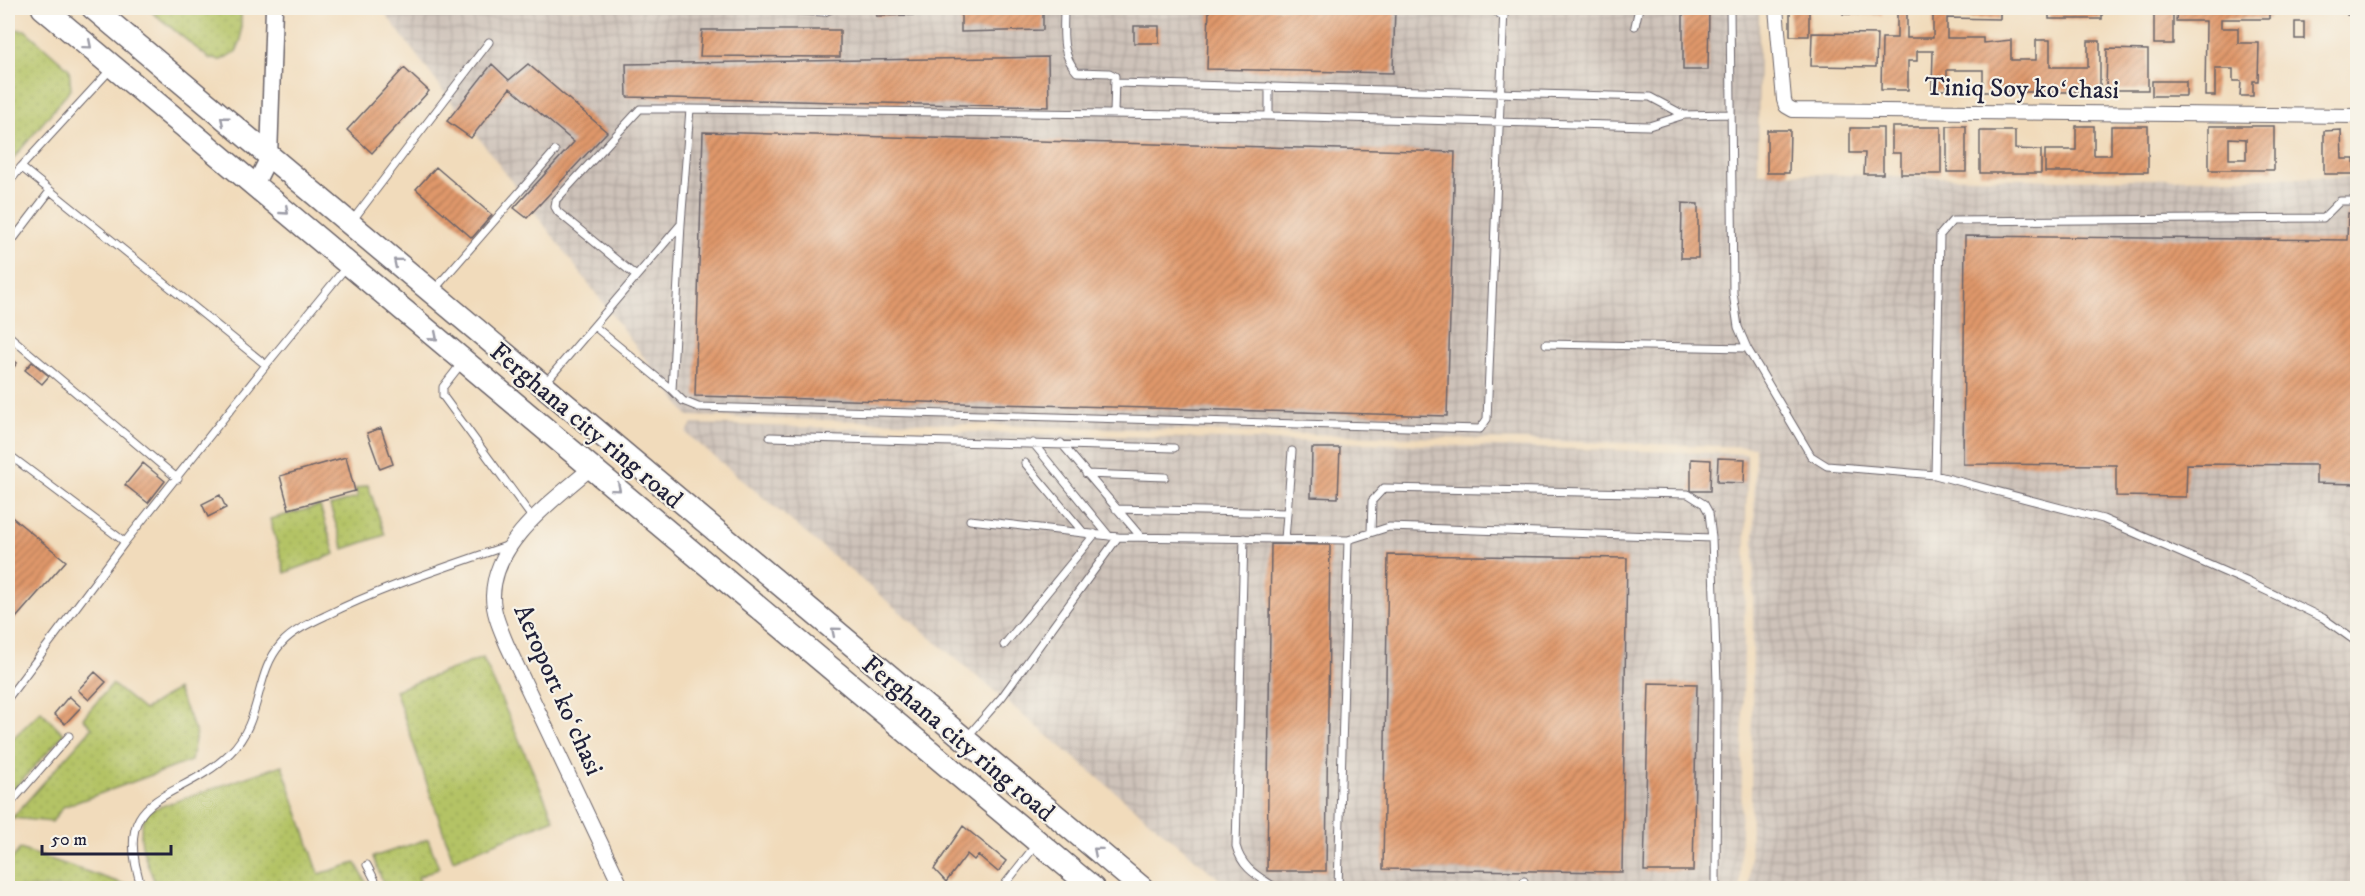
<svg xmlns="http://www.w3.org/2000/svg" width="2365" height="896" font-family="'IM FELL DW Pica',serif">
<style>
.industrial{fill:url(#industrial-grid)}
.green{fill:url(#green-dots);stroke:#6b7250;stroke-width:1.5}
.building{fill:url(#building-hatch);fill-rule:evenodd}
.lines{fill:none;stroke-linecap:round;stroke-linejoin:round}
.service-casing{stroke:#6a6368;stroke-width:9}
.minor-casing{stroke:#6a6368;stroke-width:16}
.tertiary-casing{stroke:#6a6368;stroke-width:19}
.trunk-casing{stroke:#6a6368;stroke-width:25}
.service{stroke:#fff;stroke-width:7}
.minor{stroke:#fff;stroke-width:14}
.tertiary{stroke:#fff;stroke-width:16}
.trunk{stroke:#fff;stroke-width:22}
.oneway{stroke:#9c9ca7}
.labels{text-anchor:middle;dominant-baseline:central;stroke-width:4.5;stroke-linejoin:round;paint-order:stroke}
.street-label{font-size:26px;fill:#22223b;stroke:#f7f3e8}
</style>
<defs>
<pattern id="industrial-grid" width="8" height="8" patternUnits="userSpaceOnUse" patternTransform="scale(1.5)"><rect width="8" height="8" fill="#cec2b9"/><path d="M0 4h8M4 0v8" fill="none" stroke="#b1a6a0"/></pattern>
<pattern id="green-dots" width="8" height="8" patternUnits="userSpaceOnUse" patternTransform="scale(1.5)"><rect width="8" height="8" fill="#b4c365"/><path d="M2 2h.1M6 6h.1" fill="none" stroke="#9aa759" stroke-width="1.8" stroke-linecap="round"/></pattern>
<pattern id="building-hatch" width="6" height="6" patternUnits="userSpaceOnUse" patternTransform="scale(1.5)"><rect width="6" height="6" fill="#e0986a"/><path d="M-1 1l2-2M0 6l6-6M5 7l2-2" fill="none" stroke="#b57c58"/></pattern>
</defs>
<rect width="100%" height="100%" fill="#f7f3e8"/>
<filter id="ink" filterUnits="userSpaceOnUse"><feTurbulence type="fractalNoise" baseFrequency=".0167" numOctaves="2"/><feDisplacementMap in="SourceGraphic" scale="12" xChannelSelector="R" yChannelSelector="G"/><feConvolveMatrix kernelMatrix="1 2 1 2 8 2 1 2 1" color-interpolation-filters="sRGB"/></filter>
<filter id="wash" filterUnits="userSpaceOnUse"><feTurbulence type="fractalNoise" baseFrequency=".008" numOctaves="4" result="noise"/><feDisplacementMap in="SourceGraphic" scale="24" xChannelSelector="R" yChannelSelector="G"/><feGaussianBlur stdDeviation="1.35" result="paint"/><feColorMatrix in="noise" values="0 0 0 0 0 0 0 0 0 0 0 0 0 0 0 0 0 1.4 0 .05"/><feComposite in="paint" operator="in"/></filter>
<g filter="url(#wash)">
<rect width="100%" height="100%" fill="#f1dbbb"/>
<path class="industrial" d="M381 8H1759L1758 173 2058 180 2357 177V888H1750L1755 447 688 416Z
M692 424 1747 454 1740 888H1230L686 433Z"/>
<path class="green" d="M147 8H241V40L236 52 221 60 210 59Z
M8 29 25 30 69 69 71 89 8 165Z
M368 485 385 535 344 549 330 506 358 497 355 489Z
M320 506 335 554 285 573 270 519Z
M483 658 554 819 453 860 395 690Z
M112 684 144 710 177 689 196 733 191 761 63 807 52 822 12 818 92 728 83 718Z
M41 711 64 734 8 796V743Z
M282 765 319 874 356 863 369 888H157C147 861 133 839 147 811Z
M428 839 439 868 418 877 423 888H401L399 885 385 888 373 857Z
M20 849 127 885 128 888H8V864Z"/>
<g id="blocks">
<path class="building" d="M876 8H913V15L876 16Z
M961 8H1043V30L961 32Z
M1209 8H1395L1393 73 1207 69Z
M1790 8H1809V36H1790Z
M1843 8H1882V15L1843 14Z
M1897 8H2000V19L1947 18V38H1983V43L2011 40V60H2036V40H2050V67H2088V41H2100V92H1983V70H1947V90H1932L1933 51H1917V61H1908V90H1881L1882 38H1897ZM1907 13H1933V38H1907Z
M2049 8H2173V44H2154V11H2102V19H2049Z
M2177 8H2269V19H2221V28H2238V43H2259L2258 81H2253V96H2240L2241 81H2233V69H2215V96H2205L2206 21H2176Z
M2347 8H2356V15H2347Z
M1683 10H1709L1708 70H1683Z
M2295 22H2304V39H2295Z
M1134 26H1159V43H1134Z
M702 30H840V57L700 56Z
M1812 33 1877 34 1876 67 1811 66Z
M2107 49 2148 50V90H2106Z
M1048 57 1049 107 627 97 626 64Z
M492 64 509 80 528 64 607 132 527 218 514 208 574 142 510 88 471 138 447 121Z
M404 68 429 91 372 153 347 130Z
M2152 81H2186V96H2152Z
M1947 126H1966V172H1947Z
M2076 126H2094V155H2111V126H2148V172H2045V150H2076Z
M2209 126H2274V170H2209ZM2229 138 2246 139V159H2229Z
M1892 127H1941V174H1901V153H1892Z
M1850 128H1883V174H1864L1865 153H1850Z
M1767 130H1790L1789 173H1767Z
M2341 130 2342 159H2354V174H2324V131Z
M1980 131H2015V149L2041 150V173H1980Z
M703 132 1455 152 1447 416 695 396Z
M436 167 492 215 472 238 416 189Z
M1682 203 1698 204V258H1681Z
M2348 213 2358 214V484L2316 483V465L2187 464 2186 497 2116 496V465L1963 464 1965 236 2347 240Z
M8 356 17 363 8 375Z
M32 362 49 376 42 384 25 370Z
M381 428 393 464 380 469 367 433Z
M1312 448H1340L1338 498 1311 497Z
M346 457 355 491 289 509 280 476Z
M1718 458 1745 459 1744 483 1717 482Z
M1691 459 1711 460 1710 491H1691Z
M143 463 165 481 148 503 125 485Z
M220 495 226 508 208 517 202 504Z
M8 514 66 561 8 627Z
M1271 544 1330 545 1326 871H1267Z
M1388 555 1627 558 1622 872 1383 869Z
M95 672 106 682 89 700 78 690Z
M1649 683 1697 684 1693 871H1644Z
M69 696 81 707 65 724 54 714Z
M963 826 1006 861 998 872 978 855 974 860 967 854 946 882 934 869Z"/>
</g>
</g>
<g filter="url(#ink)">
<use href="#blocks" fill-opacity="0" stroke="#6a6368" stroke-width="1.5"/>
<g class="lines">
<defs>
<path id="service" d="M748 8 824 12 834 8
M1064 8C1064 31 1060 54 1077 72L1109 73 1115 76 1114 114
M1491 8 1504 17
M1730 8 1733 293 1738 327 1747 348 1811 456 1827 466 1935 475 2103 519 2248 582 2323 618 2358 643
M1635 26 1639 8
M112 68 21 167 266 365 347 266
M1115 83 1650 97 1684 115
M1269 86V116
M8 184 21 167
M352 221 489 42
M681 224 672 390 683 401 698 407 1480 429 1487 419 1504 8
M8 246 50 191
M636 276 558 212 555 207 556 200 640 109H690
M434 290 555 151
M594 326 672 390
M8 335 178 479
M1546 344 1747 348
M461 364 443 387V396L534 520
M545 383 681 224 690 109 1269 116 1649 126 1684 115 1730 114
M770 437 1174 448
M1033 443 1109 536
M1061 443 1141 537
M8 454 125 542 266 365
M1025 463 1083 532
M1086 474 1165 477
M1935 475 1940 235 1952 221 2323 218 2340 201H2358
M1116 509 1287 513
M970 520 1118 537
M1371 532 1372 501 1384 488 1688 494 1704 504 1709 513 1712 538 1717 683 1716 888
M1244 538 1236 846C1242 869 1258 876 1276 888
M1285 539 1292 451
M1348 540 1389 527 1712 538
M1004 645 1095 534
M8 698 125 542
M968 736 1002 697 1118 537 1348 540 1338 888
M8 806 69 736
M367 865 379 888
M142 888C108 788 179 804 230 753 263 721 254 674 281 644 292 631 312 622 327 615 385 586 447 567 509 545
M1002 888 1035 846
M1523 888 1524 881"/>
<path id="minor" d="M1776 8 1784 100 1786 106 1793 110 2358 116
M592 467C554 500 494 541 493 596 493 614 501 630 507 645L622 888"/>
<path id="tertiary" d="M255 185 269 157 274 8"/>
<path id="trunk" d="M43 8 1093 888
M93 8 1142 888"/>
</defs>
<use href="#service" class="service-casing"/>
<use href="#minor" class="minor-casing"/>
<use href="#tertiary" class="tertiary-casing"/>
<use href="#trunk" class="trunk-casing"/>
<use href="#service" class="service"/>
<use href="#minor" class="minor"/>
<use href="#tertiary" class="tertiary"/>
<use href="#trunk" class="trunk"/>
</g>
<defs><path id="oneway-chevron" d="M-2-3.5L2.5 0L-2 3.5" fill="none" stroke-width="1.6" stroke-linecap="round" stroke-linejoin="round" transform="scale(1.5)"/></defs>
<g class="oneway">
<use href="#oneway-chevron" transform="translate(88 45) rotate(40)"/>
<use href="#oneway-chevron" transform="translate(224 120) rotate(-141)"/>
<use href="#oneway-chevron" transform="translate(285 211) rotate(41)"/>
<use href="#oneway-chevron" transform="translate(397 262) rotate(-140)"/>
<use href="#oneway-chevron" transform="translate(434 337) rotate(40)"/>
<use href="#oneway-chevron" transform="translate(617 488) rotate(40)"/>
<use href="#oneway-chevron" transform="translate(835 631) rotate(-140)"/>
<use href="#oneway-chevron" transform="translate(1097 851) rotate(-140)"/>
</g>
</g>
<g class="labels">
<g class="street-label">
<text transform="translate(2022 89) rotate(1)">Tiniq Soy koʻchasi</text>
<text transform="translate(586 426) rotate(40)">Ferghana city ring road</text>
<text transform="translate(558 690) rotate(66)">Aeroport koʻchasi</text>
<text transform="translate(958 739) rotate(40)">Ferghana city ring road</text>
</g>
</g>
<rect width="2365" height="896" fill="none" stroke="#f7f3e8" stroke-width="30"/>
<path d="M42 845v9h129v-9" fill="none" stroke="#22223b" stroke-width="3"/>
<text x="51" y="845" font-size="18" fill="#22223b" stroke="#f7f3e8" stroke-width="4.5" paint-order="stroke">50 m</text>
</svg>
